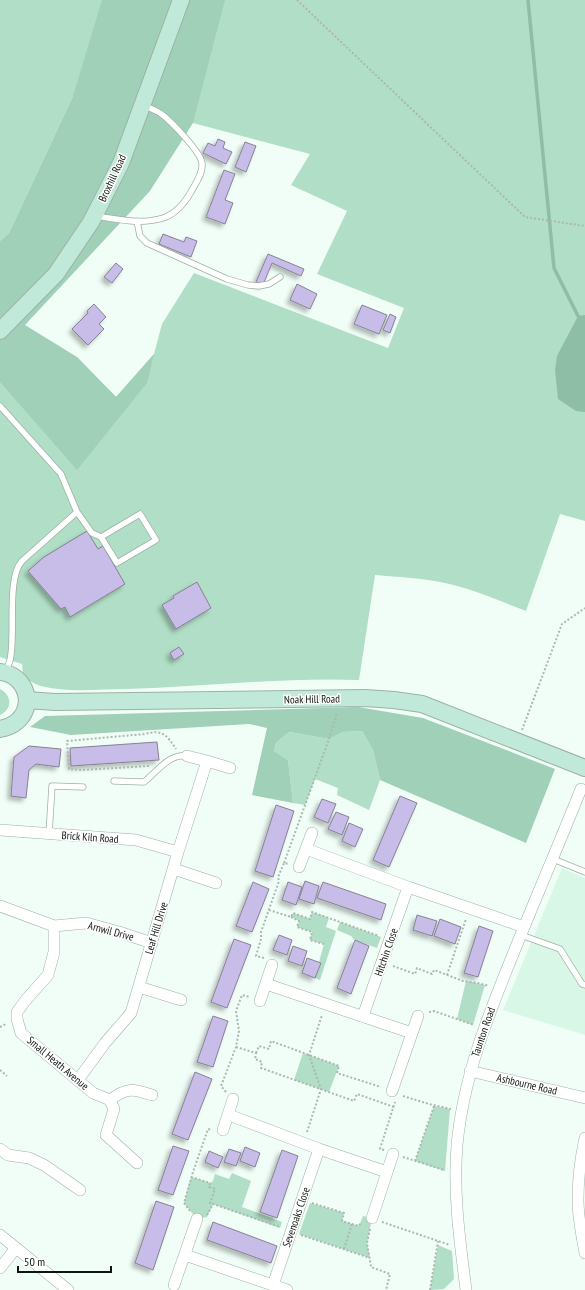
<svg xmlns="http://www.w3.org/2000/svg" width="585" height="1290" font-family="'PT Sans Narrow',sans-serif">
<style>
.built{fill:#d9f7e7}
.green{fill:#b1dec6}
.forest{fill:#a1d0b8}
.water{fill:#8fbea6}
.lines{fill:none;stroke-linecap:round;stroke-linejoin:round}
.stream{stroke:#8fbea6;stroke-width:3.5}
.building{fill:#c7bde8;stroke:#868194;filter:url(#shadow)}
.lane-casing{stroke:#9cb1a5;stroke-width:7}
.street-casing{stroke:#9cb1a5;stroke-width:12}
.secondary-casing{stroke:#9cb1a5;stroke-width:18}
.path{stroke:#acb7b1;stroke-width:2;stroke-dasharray:2 2;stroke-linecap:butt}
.lane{stroke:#fff;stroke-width:5.5}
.street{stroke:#fff;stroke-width:11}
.secondary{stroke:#c1e9da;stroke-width:16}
.labels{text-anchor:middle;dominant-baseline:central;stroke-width:3;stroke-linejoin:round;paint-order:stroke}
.street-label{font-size:11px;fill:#0e1511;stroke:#fff}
</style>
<defs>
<filter id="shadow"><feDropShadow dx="-3.5" dy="3.5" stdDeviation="2" flood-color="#0004"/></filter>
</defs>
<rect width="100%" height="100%" fill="#f1fef7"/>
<path class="built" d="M562 868 585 878V1035L503 1010Z"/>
<path class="green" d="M0 0H585V521L560 514 526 611C500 601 473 589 445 583 422 578 399 577 375 575L359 680C282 677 203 687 126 689 98 689 68 693 41 686 34 684 28 680 23 675L22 664 0 657V349L77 357 116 397 154 354 162 324 194 273 388 348 404 308 317 274 347 211 291 185 310 154 193 123 73 96 9 233 0 241Z
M0 689C12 695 13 709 0 715Z
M362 731 373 750 380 780 369 810 337 795 338 788 315 779 305 805 293 803 288 760 274 751 276 743 289 732 329 739 343 732Z
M312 912 329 918 326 927 336 931 320 980 315 978 321 963 319 962 324 944 310 940 312 932 297 927 299 921 291 917 293 913 310 919Z
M340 922 381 937 377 948 355 940 351 936 337 930Z
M466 981 485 985 473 1025 457 1019Z
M303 1053 339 1066 329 1092 294 1080Z
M434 1106 450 1109 445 1171 415 1161Z
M232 1173 251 1181 242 1207 282 1222 280 1228 213 1204 207 1217 197 1219 184 1203 191 1177 210 1183 213 1181 215 1174 229 1179Z
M310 1203 344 1213 342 1221 359 1226 363 1216 372 1218 367 1243 370 1258 299 1234Z
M438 1245 452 1251 454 1279 444 1289 430 1290Z"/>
<path class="forest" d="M102 0H225L193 123 150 191 25 325 77 357 116 397 154 354 147 383 77 470 0 382V241L9 233 73 96Z
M358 707 423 718 555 769 526 843 380 780 373 750 362 731 343 732 329 739 289 732 276 743 274 751 288 760 293 803 252 795 267 728 249 724 71 735 30 727 45 716Z"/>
<path class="water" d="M585 315V412L576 411 558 399 555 370 557 356 578 316Z"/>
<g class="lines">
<path class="stream" d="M528 0 554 268 578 316"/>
</g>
<path class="building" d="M218 139 225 142 223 148 232 152 226 164 203 153 208 143 215 146Z
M245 142 256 146 246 172 235 167Z
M224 170 235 174 225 200 233 203 225 224 206 217Z
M163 234 184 242 186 237 197 241 191 257 159 244Z
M268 254 304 269 301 276 272 263 263 285 256 282Z
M116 263 123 269 112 283 104 277Z
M297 284 317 294 310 309 290 300Z
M94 304 106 317 99 324 104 329 88 345 72 329 88 313 87 311Z
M362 305 387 315 379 334 354 324Z
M390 314 396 317 390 333 383 330Z
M87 531 98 549 103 546 125 584 70 617 65 607 61 609 28 571 44 557Z
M197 582 211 608 176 629 162 605 174 598 173 596Z
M179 647 184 654 174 660 170 653Z
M157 742 159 760 71 766 70 748Z
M29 746 61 749 59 767 36 764 29 770 26 798 11 796 14 757Z
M400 796 417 803 389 867 373 860Z
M322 799 336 804 328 823 314 817Z
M276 805 294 811 273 877 255 871Z
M336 812 349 817 342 835 328 829Z
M349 823 363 829 355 847 342 841Z
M305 881 319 886 314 904 299 899Z
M253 882 269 889 252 932 236 926Z
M288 882 302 887 296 905 282 900Z
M323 882 386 904 381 920 317 898Z
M417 915 437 921 432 936 413 930Z
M440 919 461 927 455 944 434 936Z
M479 926 493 931 478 977 464 973Z
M279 935 292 940 287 955 273 950Z
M234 939 251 945 227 1008 211 1002Z
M355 940 369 946 351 994 337 988Z
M293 946 307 951 302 966 288 961Z
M307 958 321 963 315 978 302 973Z
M213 1016 228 1021 213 1067 197 1062Z
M195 1072 212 1079 188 1140 172 1134Z
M173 1146 189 1151 173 1195 158 1190Z
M245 1147 260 1153 255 1167 240 1161Z
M229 1149 241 1153 236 1166 224 1162Z
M282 1150 298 1156 277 1218 260 1212Z
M209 1151 223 1157 218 1168 205 1162Z
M156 1201 174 1207 153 1270 135 1263Z
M213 1222 277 1246 271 1263 207 1240Z"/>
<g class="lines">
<defs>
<path id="lane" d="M96 216C117 219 141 225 163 218 176 214 184 204 191 192 195 184 203 174 202 164 202 153 170 120 160 113 155 110 149 108 144 105
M137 221 140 236 147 243 227 279 248 285 259 286 269 284 280 277
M0 406 61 474 77 512 92 533 101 537 117 563 156 540 140 514 101 537
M6 672C7 668 9 664 10 660 16 637 6 578 22 561L77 512
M114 781 144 782C157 772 169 753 187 756
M49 834 52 786 83 787
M553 859 585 872
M521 935 560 949 582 984 585 985"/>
<path id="street" d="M207 761 230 768
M0 830 136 840 178 852
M306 849 408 887 524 927
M299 867 312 833
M174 869 216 883
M0 906 54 926 86 923 119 932 152 943
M54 926V952L48 975 25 1001 17 1012V1019L21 1033 93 1093 110 1100 114 1109 106 1135 137 1163
M266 984 412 1033
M139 987 181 1000
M260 1001 272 965
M363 1016 408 887
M470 1071 585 1098
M78 1080 105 1043 131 1013 178 852 207 761 187 756
M392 1091 418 1016
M110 1100C127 1087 133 1089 152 1095
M229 1115 319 1149 387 1172
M223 1130 233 1099
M585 1138C581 1156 578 1182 578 1200 578 1218 582 1236 585 1253
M0 1149 8 1155 29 1158 44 1165 80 1190
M372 1218 393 1154
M0 1235 68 1290
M185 1255 287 1290
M0 1268 16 1248
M174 1285 197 1219
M273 1285 319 1149
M466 1290C460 1242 453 1194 457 1145 464 1071 492 1006 520 937 540 888 561 839 581 789"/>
<path id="secondary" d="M0 331 56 274 91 222 121 163 181 0
M0 672C26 674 37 707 15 723 11 726 5 728 0 729
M27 700 55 702 365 698 394 700 422 704 585 768"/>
</defs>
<use href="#lane" class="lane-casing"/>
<use href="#street" class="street-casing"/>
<use href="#secondary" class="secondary-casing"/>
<path class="path" d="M297 0 525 217 585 226
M522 730 562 624 585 608
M149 766 82 770 69 769 67 741 145 734C162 729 167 735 176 749
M284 863 329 739 337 713
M269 910 291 917 293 913 310 919 312 912 379 936
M291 917 299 921 297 927 312 932 310 940 324 944
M264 958 256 956 261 939V932L279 881 278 877 284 863 289 864
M393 966 415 974 417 968 432 974 434 970 463 981 478 983 489 986
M447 975 466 919
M429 1012 434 1011 474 1025
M0 1027 6 1024
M236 1047 256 1053 255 1059 262 1062 261 1068 354 1101 357 1094 394 1107
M256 1053 259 1046 269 1049 271 1041 339 1066 337 1073 381 1087
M0 1070 7 1076
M226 1092 221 1086 236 1047 239 1031 236 1011 242 995 250 997
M403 1096 429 1104 451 1109
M307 1132 321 1089 309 1055 322 1015
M384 1150 380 1149 395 1102
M403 1157 444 1170
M415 1161 434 1106
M191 1177 210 1183 209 1187 215 1189 210 1203 213 1204
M312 1203 344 1213 342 1221 359 1226 361 1222
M190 1211 184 1203 193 1172 208 1129 212 1130
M207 1215 213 1204 280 1227
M382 1222 450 1245
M370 1229 367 1243 371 1267 390 1274 386 1290
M301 1235 370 1258
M344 1249 352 1224
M430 1290 438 1241"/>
<use href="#lane" class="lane"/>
<use href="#street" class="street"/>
<use href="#secondary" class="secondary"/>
</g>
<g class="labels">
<g class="street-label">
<text transform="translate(112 178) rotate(-65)">Broxhill Road</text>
<text transform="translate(312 699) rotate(-1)">Noak Hill Road</text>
<text transform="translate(90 837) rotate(4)">Brick Kiln Road</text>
<text transform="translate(156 928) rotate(-73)">Leaf Hill Drive</text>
<text transform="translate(111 931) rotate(15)">Arnwil Drive</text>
<text transform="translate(386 952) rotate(-71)">Hitchin Close</text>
<text transform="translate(483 1032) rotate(-71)">Taunton Road</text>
<text transform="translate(58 1063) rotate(40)">Small Heath Avenue</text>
<text transform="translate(527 1084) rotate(13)">Ashbourne Road</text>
<text transform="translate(296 1217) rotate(-71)">Sevenoaks Close</text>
</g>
</g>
<path d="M18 1266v6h93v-6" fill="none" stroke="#0e1511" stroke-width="2"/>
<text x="24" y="1266" font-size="12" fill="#0e1511" stroke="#ffffff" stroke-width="3" paint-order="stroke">50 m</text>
</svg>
